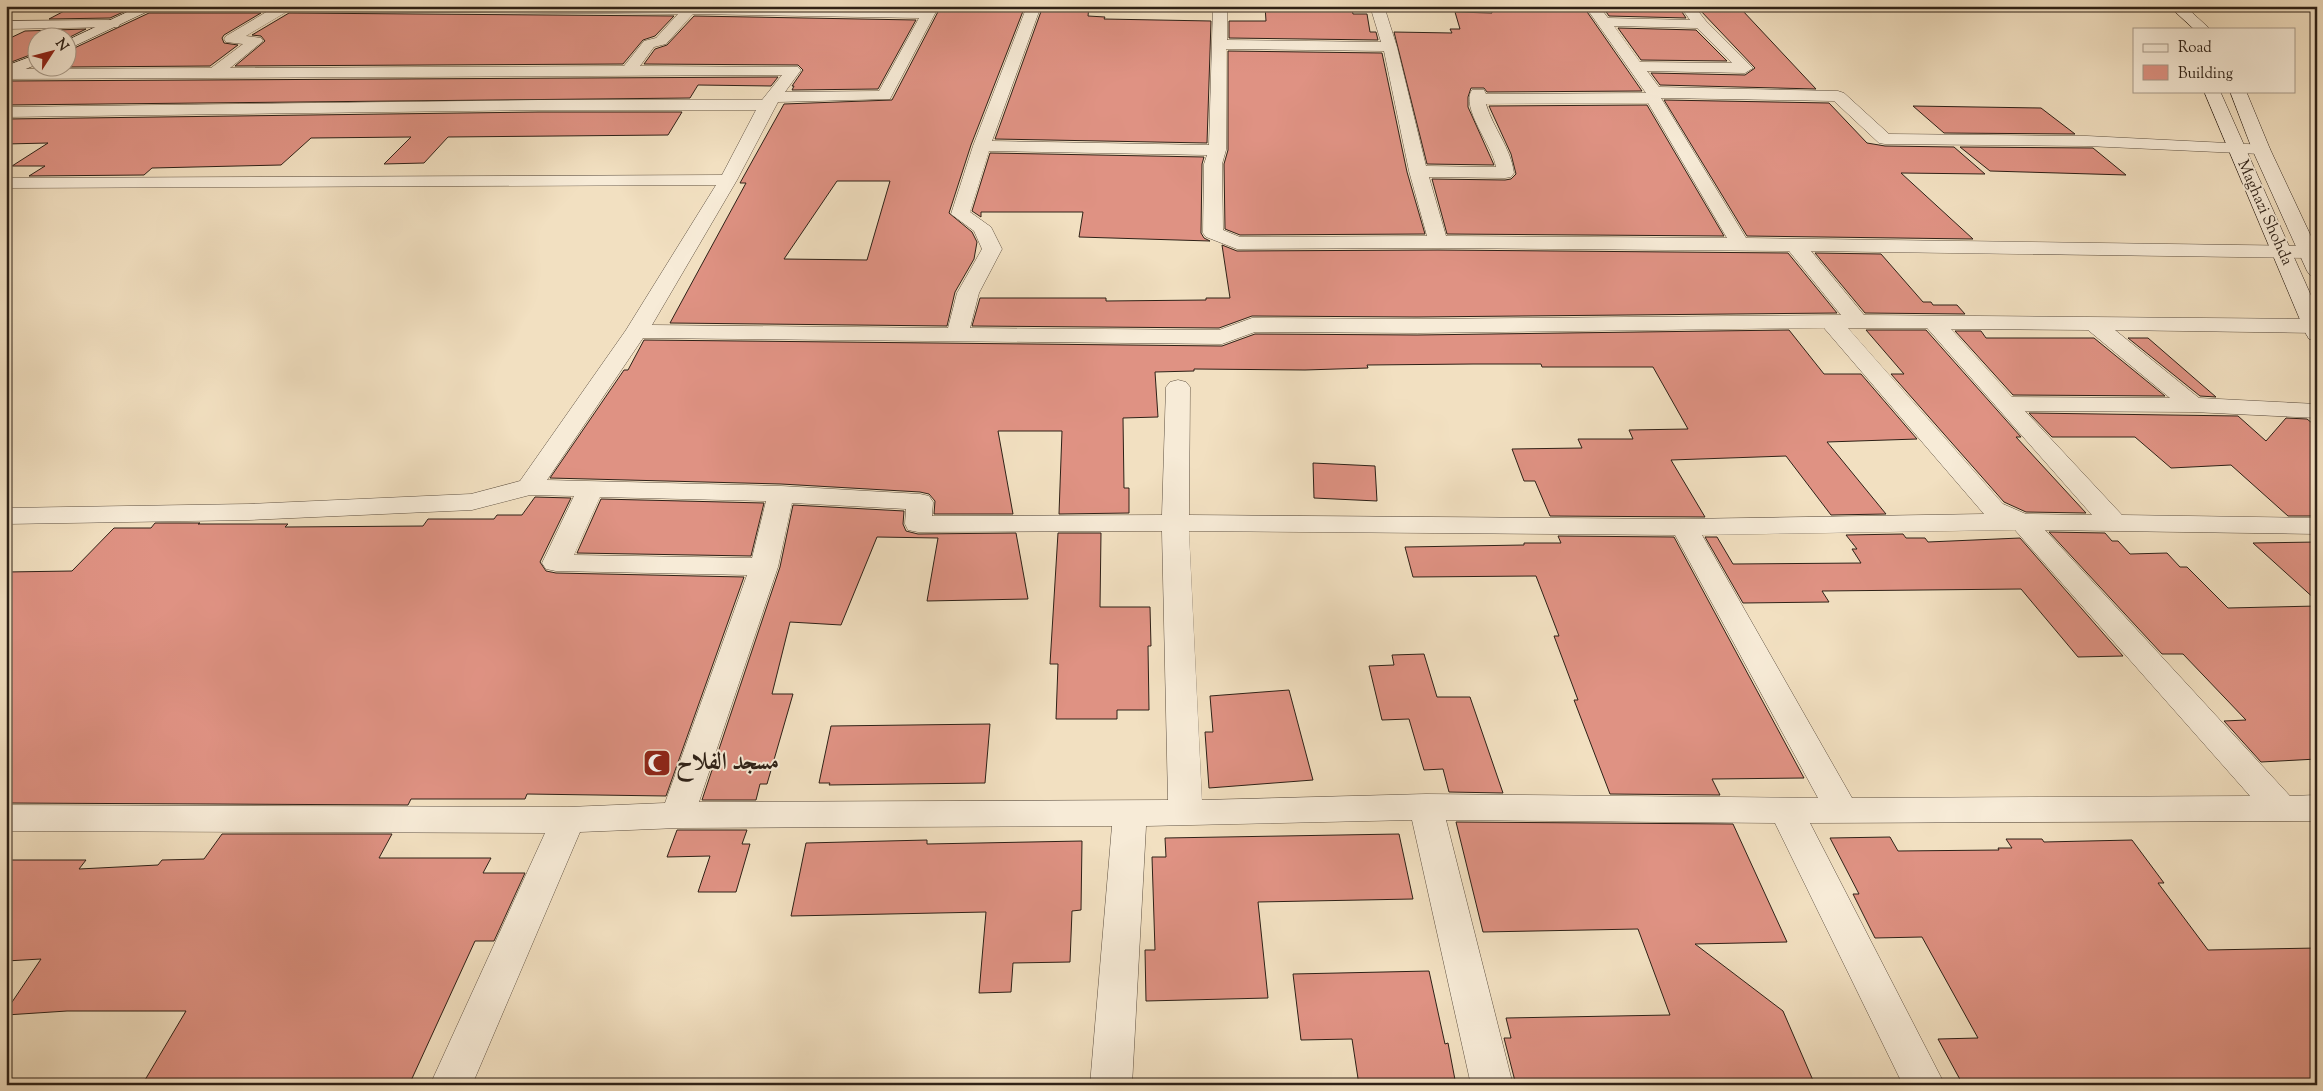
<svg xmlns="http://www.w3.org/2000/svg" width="2323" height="1091" font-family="'Sorts Mill Goudy',Amiri,serif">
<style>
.building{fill:#df9283;stroke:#2e2117;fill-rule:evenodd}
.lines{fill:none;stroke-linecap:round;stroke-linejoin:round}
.street-casing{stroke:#5f5142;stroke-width:1}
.secondary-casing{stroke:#2e2117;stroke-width:1}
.street{fill:#f7ebd7;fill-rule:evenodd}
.secondary{fill:#f7ebd7;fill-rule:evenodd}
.labels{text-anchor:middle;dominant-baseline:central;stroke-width:4;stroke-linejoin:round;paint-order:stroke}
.far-street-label{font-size:16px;fill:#2e2117;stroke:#f7ebd7}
.near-poi-label{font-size:24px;font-weight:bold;fill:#2e2117;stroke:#f7ebd7;text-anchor:start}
</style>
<rect width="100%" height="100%" fill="#f2e0c1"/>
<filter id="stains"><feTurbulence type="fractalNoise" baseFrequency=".004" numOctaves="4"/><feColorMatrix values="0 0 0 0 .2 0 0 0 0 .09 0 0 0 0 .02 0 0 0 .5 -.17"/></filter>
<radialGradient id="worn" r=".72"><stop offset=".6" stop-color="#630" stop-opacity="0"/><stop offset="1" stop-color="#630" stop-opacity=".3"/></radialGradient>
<path class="building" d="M941 6H1025L971 145 949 213 972 232 977 242 974 259 955 292 947 326 670 323 746 183H740L784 104 892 100ZM837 181H890L867 260 784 259Z
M1043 6H1089L1088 16 1105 17 1104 19 1211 21 1207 143 995 139Z
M1265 6H1351L1353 14H1367L1370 32H1376L1378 40 1229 38V21H1266Z
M1491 6H1583L1642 91 1487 92 1484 88H1471L1468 97V107L1494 165 1427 164 1394 32 1452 33 1450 29H1460L1455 12 1492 13Z
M1602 6H1678L1686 18 1609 16Z
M68 9H130L110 18 49 19Z
M1699 9 1742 10 1816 89 1660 85 1651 73 1745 75 1755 68Z
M149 13H261L224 35 222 38 224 43 238 45 210 66 68 67V51Z
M289 13 674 16 655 36 643 40 623 64 235 66 265 41 261 36 252 35Z
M694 16 916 20 878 89 792 90 794 86H792L803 70 798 65 644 64 655 49 667 45Z
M1618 28 1696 30 1727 61 1641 60Z
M86 29 68 38H38V52L6 64V40L25 31Z
M1228 51 1382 53 1407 172 1425 234 1240 235 1225 229 1224 164 1228 150Z
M778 77 771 86 698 85 690 98 6 105V81Z
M1664 100 1829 103 1867 143 1885 146 1954 147 1985 174 1901 173 1973 239 1747 236Z
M1647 105 1724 236 1447 234 1432 179 1505 180 1511 179 1516 174 1511 154 1489 106Z
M1913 106 2041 108 2075 134 1944 133Z
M539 112H682L668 135 448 137 424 163 384 164 411 137 311 138 281 165 152 168 144 175 29 176 45 166H12L48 143 6 144V119Z
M1960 147 2093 148 2126 175 1990 171Z
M990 153 1204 157 1202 164 1201 233 1204 238 1210 241 1079 237 1083 212H981V217L972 211Z
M1222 245 1237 251 1438 250 1788 253 1837 313 1417 317 1252 316 1219 328 972 326 980 298H1106V301L1206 300V298H1230Z
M1815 253 1881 254 1923 302H1931L1933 305H1957L1965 314 1865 313Z
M1789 330 1824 374H1861L1917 439 1827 442 1886 514 1831 515 1786 456 1671 460 1705 517 1550 516 1535 481H1524L1512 449 1582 448 1578 439H1633L1629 430 1688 429 1653 367H1542L1541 364H1473L1367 365 1368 368 1305 370 1194 369V371L1155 372 1158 417 1123 418 1124 488H1129V513L1059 514 1062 431H998L1013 514H934L935 501 929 494 920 492 781 484 550 478 624 370H628L644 340 1222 346 1255 334 1417 335Z
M1866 330H1926L2021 437H2016L2086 513 2026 512 2004 502 1891 374H1904Z
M1955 331H1981L1986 338H2094L2165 396 2013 395Z
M2128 338H2148L2216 397 2200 396Z
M2029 413 2238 416 2266 441 2286 418 2307 419 2317 427V516H2288L2231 465 2171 468 2135 437H2052Z
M1313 463 1375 466 1377 501 1314 498Z
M535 497 571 498 540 562 546 571 556 573 744 577 666 796 527 794 525 799H411L408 805 6 803V572L72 571 114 528H151L155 523H200L198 524H288L285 527 423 526 428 519H494L497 515H522Z
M601 499 764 503 751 556 577 553Z
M793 505 904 511 903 524 906 531 918 534 1016 533 1028 599 927 601 938 538 877 537 841 625 790 622 772 694H793L767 784H760L756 800H702L780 567Z
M2049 532 2105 533 2112 541H2118L2130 554 2167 553 2180 567H2187L2228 608 2317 606V759L2261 762 2224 721 2246 720 2183 654H2162Z
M1058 533H1101L1100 607H1150L1151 646H1148L1149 710H1117V719H1056L1058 664H1050Z
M1903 534 1906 538H1925L1928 542 2020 538 2123 656 2078 657 2021 589 1822 591 1829 602 1743 603 1705 537H1717L1733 564 1861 563 1852 549H1857L1846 535Z
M1558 536 1674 537 1804 778 1712 779 1720 795 1610 794 1574 700H1578L1554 636H1559L1536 576 1413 577 1405 547 1524 545V543H1561Z
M2317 542V601L2253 543Z
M1424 654 1437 697H1470L1503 793 1449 792 1443 769 1424 770 1409 719 1382 720 1369 666 1394 665 1392 655Z
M1289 690 1313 780 1209 788 1205 732H1213L1210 696Z
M990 724 985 783 829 785 830 783H819L831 726Z
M1456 822 1733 824 1787 942 1695 944 1783 1011 1815 1085H1516L1504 1038H1511L1506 1018 1670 1015 1638 929 1483 932Z
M677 830H747L742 844H750L736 892H698L710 856 667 857Z
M222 834H392L379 858H491L483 873H525L494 941H475L409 1085H142L186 1011H67L6 1015V1011L41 959 6 961V860H86L79 869 158 865 162 860 204 859Z
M1399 834 1413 899 1258 902 1268 998 1146 1001 1145 950H1155L1152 857H1166L1165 838Z
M1890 837 1898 851 1999 850 1998 848H2012L2006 839H2042L2044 842 2132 840 2164 883H2158L2208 950 2317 948V1085H2071L2070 1083 1963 1085 1938 1039 1978 1038 1922 937 1875 938 1853 894H1859L1830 838Z
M927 840V844L1082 841 1081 910 1072 911 1070 962 1013 963 1011 992 979 993 986 912 791 916 806 843Z
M1429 971 1445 1044 1448 1043 1456 1085H1359L1352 1039 1301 1040 1293 974Z"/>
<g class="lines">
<defs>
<path id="street" d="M714 6 923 10 925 6H939L890 99 778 102 737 180 652 325 948 328 957 293 982 249 974 231 951 214 973 146 1027 6H1041L992 141 1209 145 1213 6H1227V40L1381 42 1370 6H1384L1397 47 1426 166 1496 167C1493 147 1460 107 1472 90H1484L1486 94 1646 93 1585 6H1599L1608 18 1690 20 1680 6H1694L1706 21 1753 68 1745 73 1647 71 1659 87 1838 91 1844 93 1889 134 2087 136 2267 145 2270 149 2267 153 2261 154 2087 146 1885 144 1879 143 1834 101 1661 98 1746 238 2309 246 2316 248 2317 255 2309 258 1811 251 1864 315 2317 319V333L2115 330 2199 398 2317 404V418L2193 412 2025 411 2122 515 2317 518V534L2045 530 2290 796 2317 795V821L1810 823 1945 1085H1903L1775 823 1446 820 1513 1085H1471L1412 820 1146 826 1132 1085H1090L1112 826 678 828 580 832 472 1085H430L545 833 6 831V805L568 807 665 803 747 575 556 571 546 569 542 563 574 496 530 495 472 510 249 520 6 524V508L249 504 471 494 520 481 626 330 716 185 6 188V178L722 175 756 110H539L6 117V107L539 100H762L782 75 6 79V69L211 68 243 44 226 42 224 39 226 36 268 11H151L146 10 145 6ZM288 11 678 14 656 38 644 41 624 66 230 68 263 41 261 38 246 36ZM693 14 919 18 879 91 785 92 801 70 798 67 640 66 654 47 666 44ZM1614 26 1697 28 1732 63 1640 62ZM1226 49 1384 51 1409 171 1427 236 1240 237 1223 230 1222 164 1226 150ZM1648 103 1727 238 1446 236 1429 177 1505 178 1511 177 1514 173C1511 148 1493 128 1486 104ZM989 151 1207 155 1204 164 1203 233 1206 237 1237 249 1438 248 1789 251 1841 315 1417 319 1252 318 1219 330 970 328 979 293 1002 249 991 227 970 212ZM1824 328 1984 514 1684 519 1189 515 1190 387 1186 382 1178 380 1170 382 1166 387 1162 515 932 516 933 502 929 496 920 494 781 486 547 480 643 338 1222 344 1255 332 1417 333ZM1848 328H1927L2092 515 2026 514 2003 504ZM1951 329 2088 330 2170 398 2012 397ZM600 497 766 501 752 558 574 555ZM792 503 906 509 905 524 908 530 918 532 1162 531 1168 800 699 802 778 567ZM2015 530 2250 796 1852 798 1702 535ZM1189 531 1675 535 1818 798 1426 794 1202 800Z
M2296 6H2317V11L2303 10Z
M113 20 120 24 118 27 6 29V21Z"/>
<path id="secondary" d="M140 6H159L68 49V40Z
M2169 6H2185L2210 29H2194Z
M38 54V64L6 77V66Z
M2204 91H2220L2317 309V341L2309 339 2306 334Z
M2230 91H2246L2270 149 2317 249V277L2310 275 2307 271 2252 149Z"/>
</defs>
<use href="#street" class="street-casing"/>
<use href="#secondary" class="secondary-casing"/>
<use href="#street" class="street"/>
<use href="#secondary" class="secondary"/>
</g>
<defs>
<symbol id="mosque-square" viewBox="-11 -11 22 22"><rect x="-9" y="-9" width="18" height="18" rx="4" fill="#8f2418" stroke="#f7ebd7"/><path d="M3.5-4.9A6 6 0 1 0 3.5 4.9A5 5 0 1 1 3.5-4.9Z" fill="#fff"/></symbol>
</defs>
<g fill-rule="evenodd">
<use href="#mosque-square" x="641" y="747" width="32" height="32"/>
</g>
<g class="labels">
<g class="far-street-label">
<text transform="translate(2264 213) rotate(66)">Maghazi Shohda</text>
</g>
<g class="near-poi-label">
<text x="676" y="763">مسجد الفلاح</text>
</g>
</g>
<rect width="2323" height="1091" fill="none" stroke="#f2e0c1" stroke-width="25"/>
<rect x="8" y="8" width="2308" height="1076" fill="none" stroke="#2e2117" stroke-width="2.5"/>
<rect x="12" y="12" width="2298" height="1066" fill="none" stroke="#2e2117"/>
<rect x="2133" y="28" width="162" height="65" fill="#f7ebd7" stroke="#a79a8a"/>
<rect x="2143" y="44" width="25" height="8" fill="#f7ebd7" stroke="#a79a8a"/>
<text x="2178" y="52" font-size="15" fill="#2e2117">Road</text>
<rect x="2143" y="65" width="25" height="15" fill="#df9283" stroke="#a79a8a"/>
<text x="2178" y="78" font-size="15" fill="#2e2117">Building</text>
<g transform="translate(52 52) rotate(54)"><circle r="24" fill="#f7ebd7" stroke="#a79a8a"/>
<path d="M0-4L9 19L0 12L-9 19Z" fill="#8f2418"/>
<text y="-8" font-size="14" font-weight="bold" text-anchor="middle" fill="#2e2117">N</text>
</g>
<rect width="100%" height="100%" filter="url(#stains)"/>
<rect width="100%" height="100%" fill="url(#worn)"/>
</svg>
